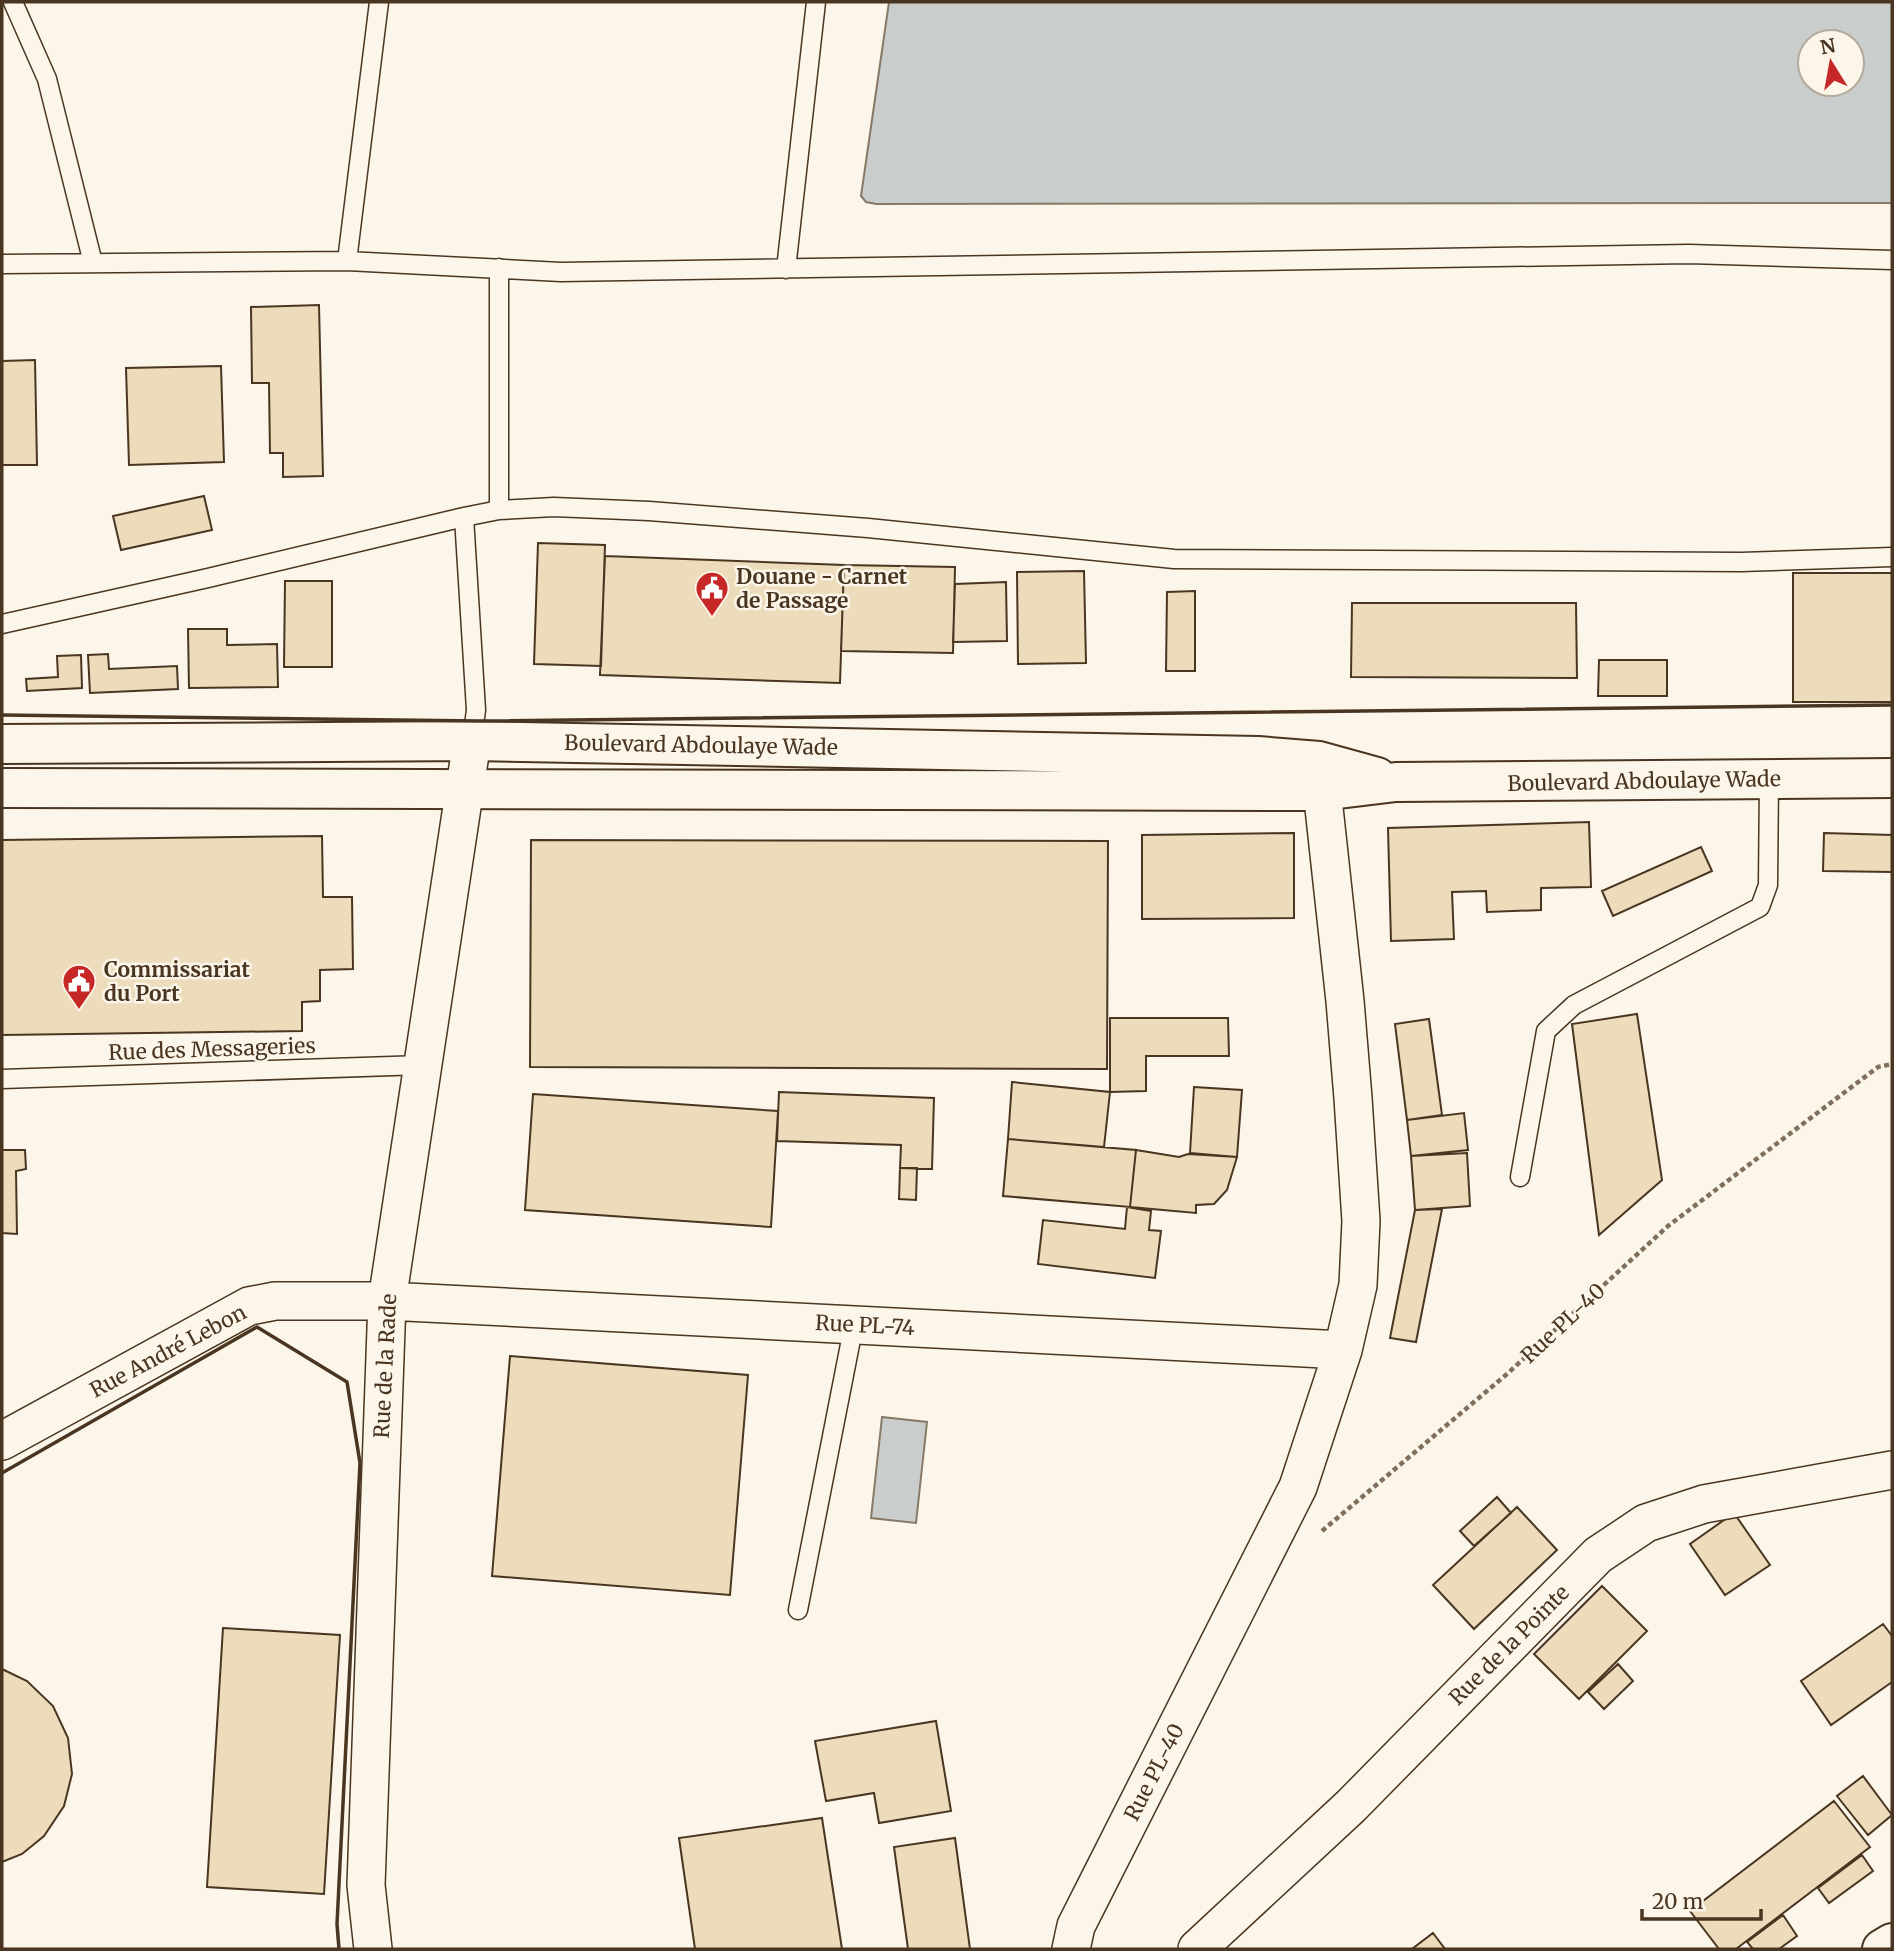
<svg xmlns="http://www.w3.org/2000/svg" width="1894" height="1951" font-family="Merriweather,serif">
<style>
.water{fill:#c9cecd;stroke:#887966;stroke-width:2;fill-rule:evenodd}
.building{fill:#ecdcbc;stroke:#4a3520;stroke-width:2}
.lines{fill:none;stroke-linecap:round;stroke-linejoin:round}
.service-casing{stroke:#4a3520;stroke-width:21}
.minor-casing{stroke:#4a3520;stroke-width:40}
.tertiary-casing{stroke:#4a3520;stroke-width:42}
.path{stroke:#7f6f5c;stroke-width:4.5;stroke-dasharray:5 3.5;stroke-linecap:butt}
.service{stroke:#fbf6e9;stroke-width:18}
.minor{stroke:#fbf6e9;stroke-width:37}
.tertiary{stroke:#fbf6e9;stroke-width:38}
.wall{stroke:#4a3520;stroke-width:3.5}
.labels{text-anchor:middle;dominant-baseline:central;stroke-width:5;stroke-linejoin:round;paint-order:stroke}
.poi-label{font-size:21px;font-weight:bold;fill:#4a3520;stroke:#fbf6e9;text-anchor:start}
.street-label{font-size:21px;fill:#4a3520;stroke:#fbf6e9}
</style>
<rect width="100%" height="100%" fill="#fbf6e9"/>
<path class="water" d="M889 2H1892V203L876 204 866 202 861 196ZM1810 42H1852V84H1810Z
M882 1417 927 1422 916 1523 871 1518Z"/>
<path class="building" d="M319 305 323 476 283 477V453H270L269 383H252L251 307Z
M35 360 37 465H2V361Z
M221 366 224 462 129 465 126 368Z
M204 496 212 530 121 550 113 516Z
M538 543 605 545 601 666 534 664Z
M605 556 844 565 840 683 600 675Z
M844 565 955 567 953 653 841 651Z
M1084 571 1086 663 1018 664 1017 572Z
M1793 573H1892V702H1793Z
M285 581H332V667H284Z
M1006 582 1007 641 953 642 955 584Z
M1195 591V671H1166L1167 592Z
M1352 603H1576L1577 678 1351 677Z
M188 629H227V645L277 644 278 687 189 688Z
M108 654 109 669 177 666 178 689 90 693 88 655Z
M81 655 82 688 27 691 26 679 58 677 57 656Z
M1599 660H1667V696H1598Z
M1589 822 1591 887 1541 888V910L1487 912 1486 891 1452 892 1454 939 1391 941 1388 828Z
M1294 833V918L1142 919V835Z
M1824 833 1892 835V872L1823 871Z
M322 836 323 897H352L353 969 320 970V1001L302 1002V1031L2 1035V840Z
M531 840 1108 841 1107 1069 530 1067Z
M1701 847 1712 871 1613 916 1602 891Z
M1637 1014 1662 1180 1599 1235 1572 1024Z
M1110 1018H1228L1229 1056H1146V1091L1110 1092Z
M1429 1019 1442 1115 1407 1120 1395 1024Z
M1012 1082 1110 1092 1104 1147 1008 1139Z
M1194 1087 1242 1090 1237 1157 1190 1153Z
M779 1092 934 1098 932 1169 900 1168 901 1145 777 1141Z
M533 1094 778 1111 771 1227 525 1210Z
M1464 1113 1468 1150 1411 1156 1407 1120Z
M1008 1139 1136 1150 1130 1207 1003 1196Z
M2 1150H25L26 1169 16 1171 17 1234 2 1233Z
M1136 1150 1179 1157 1188 1154 1237 1157 1227 1190 1214 1204 1196 1205V1213L1130 1207Z
M1467 1153 1470 1206 1415 1210 1411 1156Z
M900 1168H917L916 1200 899 1199Z
M1127 1207 1151 1211 1149 1230 1161 1231 1155 1278 1038 1264 1043 1220 1125 1229Z
M1442 1209 1416 1342 1390 1338 1415 1210Z
M510 1356 748 1375 730 1595 492 1576Z
M1497 1497 1511 1513 1474 1546 1460 1531Z
M1517 1507 1557 1550 1474 1629 1433 1585Z
M1734 1513 1770 1565 1725 1595 1690 1544Z
M1602 1586 1647 1631 1579 1699 1534 1654Z
M1883 1624 1892 1636V1682L1831 1725 1801 1681Z
M223 1628 340 1635 324 1894 207 1887Z
M1618 1664 1633 1681 1604 1709 1588 1692Z
M2 1669 27 1681 53 1706 68 1738 72 1774 64 1806 44 1836 22 1854 2 1862Z
M936 1721 951 1811 879 1823 874 1793 826 1801 815 1741Z
M1863 1776 1892 1815 1868 1835 1837 1796Z
M1834 1801 1870 1847 1736 1949H1719L1690 1911Z
M822 1818 842 1949H695L679 1838Z
M955 1838 970 1949H908L894 1847Z
M1862 1855 1873 1871 1829 1903 1818 1888Z
M1783 1915 1797 1936 1779 1949H1753L1747 1942Z
M1433 1933 1445 1949H1412Z"/>
<g class="lines">
<defs>
<path id="service" d="M13 2 47 79 93 263
M347 261 561 272 1689 254 1892 260
M2 264 347 261 379 2
M786 269 816 2
M499 510V268
M464 517 476 710 472 741
M2 624 208 578 464 517 499 510 554 507 649 511 868 528 1174 559 1741 562 1892 557
M2 1079 423 1065
M1520 1177 1546 1031 1574 1005 1760 907 1768 885 1769 779
M798 1610 854 1324"/>
<path id="minor" d="M2 1441 249 1306 275 1301H387L1343 1350
M373 1949 366 1885 387 1301 472 741
M1071 1949 1076 1926 1298 1487 1343 1350 1358 1285 1361 1221 1353 1098 1345 1001 1319 762
M1197 1949 1351 1806 1598 1555 1646 1523 1704 1504 1892 1470"/>
<path id="tertiary" d="M2 744 472 741 1258 756 1319 761 1377 777
M2 788 1322 791 1396 782 1892 778
M1882 1949 1892 1943"/>
</defs>
<use href="#service" class="service-casing"/>
<use href="#minor" class="minor-casing"/>
<use href="#tertiary" class="tertiary-casing"/>
<path class="path" d="M1322 1531 1507 1374 1668 1226 1878 1067 1892 1064"/>
<use href="#service" class="service"/>
<use href="#minor" class="minor"/>
<use href="#tertiary" class="tertiary"/>
<path class="wall" d="M2 715 479 721 1892 705
M2 1473 257 1327 347 1382 360 1463 337 1924 339 1949"/>
</g>
<defs>
<symbol id="civic-pin" viewBox="-11 -11 22 30"><path d="M0 17L-7.5 6A9.5 9.5 0 1 1 7.5 6Z" fill="#c62828" stroke="#fbf6e9"/><path d="M-.6-6.5H3V-4.5H.6V-3L4-1V1h2V6H-6V1h2V-1L-.6-3ZM-1.2 2.5V6h2.4V2.5Z" fill="#fff"/></symbol>
</defs>
<g fill-rule="evenodd">
<use href="#civic-pin" x="693" y="569" width="38" height="52"/>
<use href="#civic-pin" x="60" y="962" width="38" height="52"/>
</g>
<g class="labels">
<g class="poi-label">
<text x="736" y="576">Douane - Carnet<tspan x="736" dy="24">de Passage</tspan></text>
<text x="104" y="969">Commissariat<tspan x="104" dy="24">du Port</tspan></text>
</g>
<g class="street-label">
<text transform="translate(701 745) rotate(1)">Boulevard Abdoulaye Wade</text>
<text transform="translate(1644 781) rotate(-1)">Boulevard Abdoulaye Wade</text>
<text transform="translate(212 1049) rotate(-2)">Rue des Messageries</text>
<text transform="translate(1563 1323) rotate(-43)">Rue PL-40</text>
<text transform="translate(865 1325) rotate(3)">Rue PL-74</text>
<text transform="translate(168 1351) rotate(-28)">Rue André Lebon</text>
<text transform="translate(385 1366) rotate(-87)">Rue de la Rade</text>
<text transform="translate(1509 1645) rotate(-45)">Rue de la Pointe</text>
<text transform="translate(1154 1772) rotate(-63)">Rue PL-40</text>
</g>
</g>
<rect width="1894" height="1951" fill="none" stroke="#4a3520" stroke-width="7"/>
<g transform="translate(1831 63) rotate(349)"><circle r="33" fill="#fbf6e9" stroke="#b4a999" stroke-width="2"/>
<path d="M0-5L12 26L0 18L-12 26Z" fill="#c62828"/>
<text y="-10" font-size="19" font-weight="bold" text-anchor="middle" fill="#4a3520">N</text>
</g>
<path d="M1642 1909v10h119v-10" fill="none" stroke="#4a3520" stroke-width="3.5"/>
<text x="1652" y="1909" font-size="21" fill="#4a3520" stroke="#fbf6e9" stroke-width="5" paint-order="stroke">20 m</text>
</svg>
